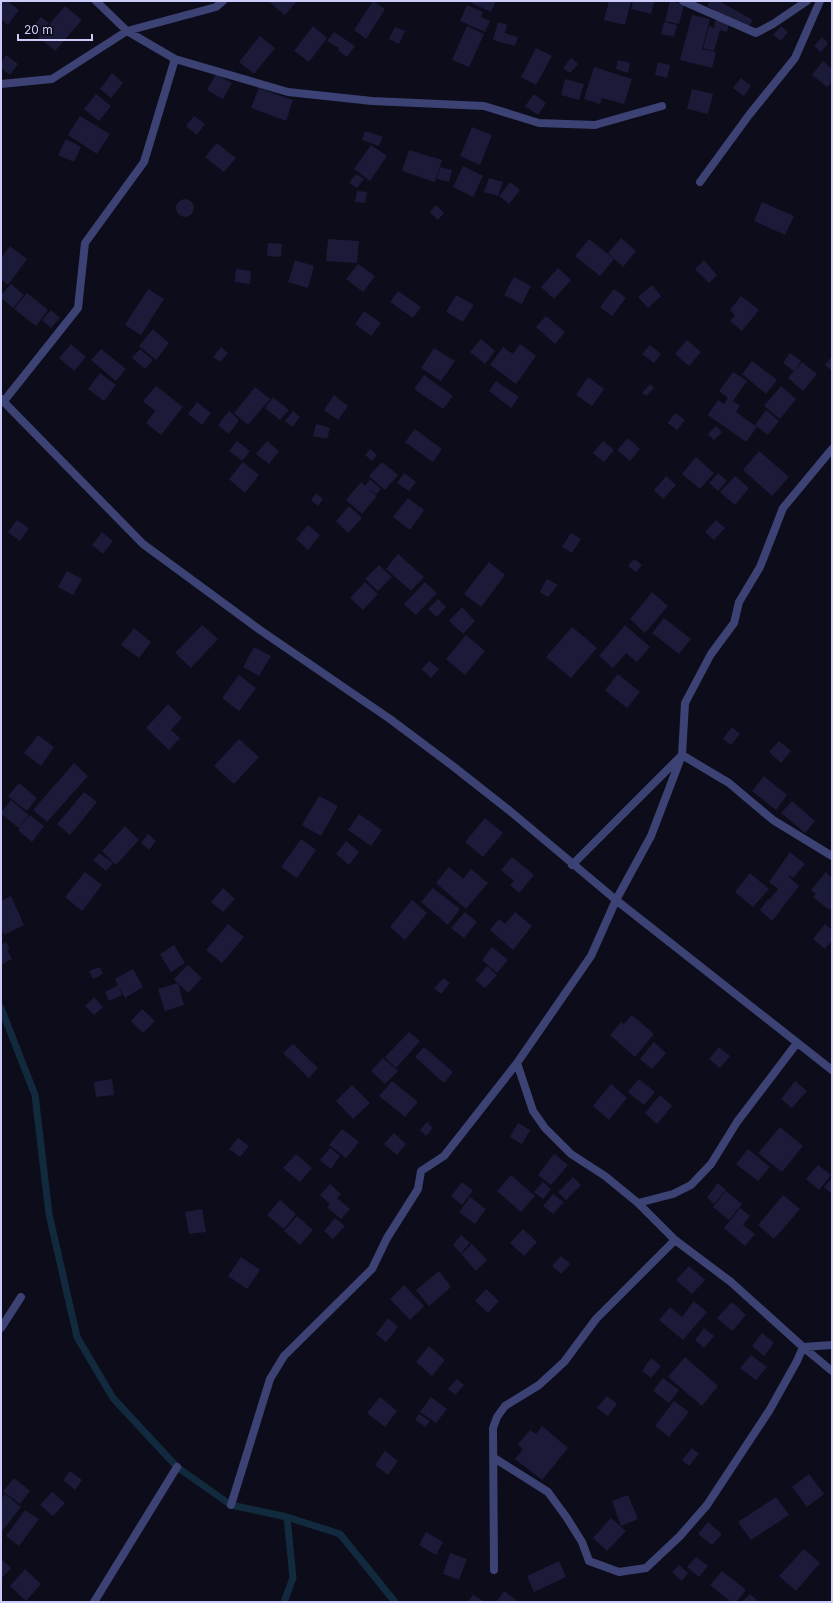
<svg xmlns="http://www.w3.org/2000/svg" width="833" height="1603" font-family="Inter,sans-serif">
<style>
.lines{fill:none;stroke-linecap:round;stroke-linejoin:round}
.stream{stroke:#122a3d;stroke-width:7}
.building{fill:#1c1a39}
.minor{stroke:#3c4274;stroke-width:8}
</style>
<rect width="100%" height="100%" fill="#0d0c1a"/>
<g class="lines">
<path class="stream" d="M1 1008 35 1095 49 1214 77 1337 113 1398 177 1467 231 1505 287 1517 340 1534 395 1602
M284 1602 293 1578 287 1517"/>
</g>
<path class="building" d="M2 1H7L19 10 8 25 1 19Z
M268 1H297L285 15Z
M373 1 385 9 366 39 354 30Z
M467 1H496L491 12Z
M609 1H631L625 25 604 20Z
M633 1 654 2 651 14 631 9Z
M670 1 684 5 679 24 665 21Z
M710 1H719L753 20 747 29 707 6Z
M467 5 483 12 481 17 490 21 485 32 460 21Z
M65 6 82 20 55 51 38 37Z
M692 15 710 19 702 49 716 52 712 68 680 60Z
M41 17 49 23 39 35 31 29Z
M715 20 729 23 727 32 720 30 714 51 703 48 709 26 714 28Z
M498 22 507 25 505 33 518 37 515 46 493 40Z
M664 22 677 25 674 37 661 34Z
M313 26 327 38 309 62 294 51Z
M467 26 484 34 469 67 452 60Z
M781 26 788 32 781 41 773 35Z
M395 27 405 31 399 44 389 39Z
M334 32 355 46 347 57 338 50 339 48 327 41Z
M260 36 275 48 254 74 239 62Z
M822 37 828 43 821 52 814 46Z
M536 48 552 56 536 85 521 77Z
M6 55 18 64 10 75 1 68V63Z
M571 58 578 64 570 73 563 68Z
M618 60 630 63 628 73 616 69Z
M823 61 832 69V82L827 87 812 75Z
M658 62 670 65 667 78 655 75Z
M594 67 632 79 624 104 602 98 600 104 584 99Z
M112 73 123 83 111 98 100 89Z
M216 74 232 83 223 99 207 90Z
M741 78 751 86 744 96 733 88Z
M565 79 584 84 579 100 561 95Z
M259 88 293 100 286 121 251 108Z
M692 89 713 94 708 114 687 109Z
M96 94 111 106 99 121 84 109Z
M534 94 546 103 538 115 525 106Z
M80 116 110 134 97 154 68 135Z
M194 116 205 124 197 135 186 126Z
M472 127 492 135 480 165 460 156Z
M365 131 383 137 379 146 362 140Z
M66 139 81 147 74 162 58 155Z
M217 143 236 158 224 172 205 157Z
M371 145 387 156 370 181 354 169Z
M409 150 442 160 435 182 402 171Z
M463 166 483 176 473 197 453 187Z
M440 167 452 170 449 182 437 179Z
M356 174 364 179 357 188 349 183Z
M489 178 503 182 498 196 484 192Z
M510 182 520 190 509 204 499 196Z
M357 191 367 192 365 203 355 202Z
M176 208a9 9 0 1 1 18 0a9 9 0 1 1-18 0Z
M762 202 794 216 785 235 754 221Z
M436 205 444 213 438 220 430 212Z
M621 238 636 251 623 267 608 253Z
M328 239 359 241 357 263 326 261Z
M589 239 614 259 600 276 575 256Z
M268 243 282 244 281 257 267 256Z
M10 246 27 259 8 285 1 279V258Z
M295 260 314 266 308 288 288 282Z
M704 260 717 275 709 283 695 269Z
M358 264 375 276 363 292 346 279Z
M558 268 571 280 554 299 541 287Z
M236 269 251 271 250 284 235 282Z
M514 277 531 286 522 304 504 295Z
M11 284 24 295 13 308 1 298V295Z
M652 285 661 296 648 308 638 297Z
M148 289 164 299 141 335 125 325Z
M614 289 626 298 612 316 600 307Z
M398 291 421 307 413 318 390 302Z
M27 293 48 310 36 326 14 309Z
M456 295 474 305 463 322 446 312Z
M741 296 759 310 742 331 730 321 735 315 730 310Z
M51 310 60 318 51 328 42 320Z
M364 311 381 323 371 336 355 324Z
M546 316 565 332 555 344 536 327Z
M153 329 169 343 156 360 139 346Z
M481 339 495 351 485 364 470 352Z
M687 340 701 352 689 366 675 354Z
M71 344 86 357 74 371 59 358Z
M520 344 536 356 516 384 490 365 503 347 513 354Z
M650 345 661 354 654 363 642 354Z
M221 347 228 353 220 362 213 357Z
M434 348 455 361 441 381 421 368Z
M101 349 126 369 116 381 91 360Z
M140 349 153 360 145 369 132 358Z
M790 353 801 361 795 370 802 362 817 374 803 391 788 378 794 371 783 363Z
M832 356V371L825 365Z
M752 361 777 380 766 394 742 374Z
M733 372 747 381 733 401 740 406 736 412 757 427 746 442 708 415 718 400 724 404 728 398 719 391Z
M100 373 116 385 104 401 88 389Z
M424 375 453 396 443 409 414 389Z
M588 377 604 389 592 406 576 395Z
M496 381 519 397 511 408 489 391Z
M650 384 654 388 646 396 642 393Z
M156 386 183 407 161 435 146 423 155 411 143 401Z
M781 386 796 399 780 419 764 406Z
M255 387 270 399 248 425 234 413Z
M334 395 348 406 338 420 324 410Z
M273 397 289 410 280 420 265 408Z
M197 402 211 413 202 425 188 414Z
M766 410 779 421 768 435 755 425Z
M229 411 239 420 229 434 218 425Z
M293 411 300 417 292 427 285 421Z
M675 413 685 420 677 430 668 423Z
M316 424 330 428 327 439 313 436Z
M716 426 722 432 714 440 708 434Z
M415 429 442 449 433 462 405 442Z
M628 438 640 449 630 461 617 450Z
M237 441 250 451 242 461 229 451Z
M267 441 279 451 269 464 256 454Z
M603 441 614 450 604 462 593 453Z
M370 449 377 455 372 461 365 455Z
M759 451 789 477 772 496 743 470Z
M696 457 714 473 700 489 682 474Z
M243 462 259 475 245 493 229 479Z
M382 462 398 475 385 490 369 476Z
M404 473 416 482 409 491 397 483Z
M718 473 727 481 718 491 709 483Z
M666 476 676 485 663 499 654 490Z
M735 476 749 488 735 505 720 492Z
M370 479 381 489 376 494 365 486Z
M361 482 377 496 362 514 346 500Z
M316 493 323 499 318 506 311 500Z
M408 498 424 510 410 530 393 517Z
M349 506 362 518 348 533 336 521Z
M17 520 29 528 20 541 8 532Z
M716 520 725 528 714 540 705 532Z
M308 525 320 535 308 550 296 539Z
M102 532 113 541 103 554 92 545Z
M571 533 581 539 572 553 562 547Z
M398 554 424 577 411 591 386 569Z
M634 559 642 565 636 572 628 566Z
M489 562 505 575 481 607 464 594Z
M379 565 392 577 378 591 365 579Z
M67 571 82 579 73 595 58 587Z
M547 579 558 585 548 597 540 592Z
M365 582 378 594 363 610 350 598Z
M425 582 437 593 416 615 404 604Z
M652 592 668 606 645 633 630 619Z
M438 599 446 607 437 617 428 609Z
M462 607 475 621 463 634 449 621Z
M664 618 691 639 679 654 652 633Z
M202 625 218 639 191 668 175 653Z
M625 625 650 647 637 662 626 653 613 668 599 656Z
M572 627 597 648 571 678 546 657Z
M134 628 151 642 139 658 121 645Z
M466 635 485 651 465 675 446 659Z
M254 647 271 656 259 676 243 667Z
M429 661 439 669 431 678 422 669Z
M618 674 640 692 627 708 605 690Z
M239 675 256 688 239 711 222 698Z
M168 704 182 718 171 730 180 738 169 750 146 728Z
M732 727 740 734 731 745 723 739Z
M38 735 54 747 41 766 24 753Z
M239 739 259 757 234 784 214 766Z
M779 741 791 751 781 763 769 752Z
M74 763 88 776 47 822 33 810Z
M764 776 787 795 776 810 752 791Z
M19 783 37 798 27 811 8 796Z
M84 792 97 802 70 835 57 824Z
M319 796 338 806 321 836 302 825Z
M11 800 29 815 19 828 1 814V812Z
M792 801 815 821 805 833 781 813Z
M359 814 382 830 371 846 348 830Z
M30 815 44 826 32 842 18 830Z
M485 818 503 833 483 857 465 842Z
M125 826 139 840 116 865 102 851Z
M148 834 156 841 149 850 141 843Z
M301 839 316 850 297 878 281 867Z
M346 841 359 852 349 865 336 854Z
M790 852 805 864 793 878 789 875 788 876 799 886 772 921 760 910 768 899 779 907 769 900 778 889 769 882Z
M99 853 113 863 106 871 93 860Z
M512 857 534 875 519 893 510 885 514 881 501 870Z
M449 867 463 879 471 869 488 883 466 909 436 883Z
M85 872 102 885 82 911 65 897Z
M826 872 832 878V907L829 910 813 897 816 894 811 890Z
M750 873 769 889 753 907 735 892Z
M223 888 235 899 223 912 211 902Z
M433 888 460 909 448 925 421 902Z
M11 896 24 925 4 935 1 928V901Z
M412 900 427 913 405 940 390 927Z
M465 912 477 922 464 938 451 928Z
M515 912 532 926 513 950 490 930 499 919 505 924Z
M228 924 244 937 222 963 206 950Z
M825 924 832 930V940L825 949 813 939Z
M6 942 10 948 7 950 12 959 1 965V945Z
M174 945 185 963 171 972 160 954Z
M492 947 508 960 497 973 482 960Z
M188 965 202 978 188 993 174 979Z
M487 966 497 975 485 988 475 980Z
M100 967 103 974 93 979 89 971Z
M133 969 143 987 125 998 119 987 122 995 109 1001 105 992 118 985 115 979Z
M444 978 450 983 441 994 434 988Z
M178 983 184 1005 165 1011 158 989Z
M94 997 103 1007 94 1015 85 1006Z
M142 1009 155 1021 143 1033 131 1021Z
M632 1015 654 1034 635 1057 610 1035 621 1022 624 1024Z
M409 1032 420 1041 396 1068 385 1057Z
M654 1042 666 1053 652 1069 640 1059Z
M293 1044 318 1068 309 1078 283 1053Z
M424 1047 453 1072 444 1083 415 1057Z
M719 1047 730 1056 720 1068 709 1059Z
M383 1058 398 1071 385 1084 371 1071Z
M112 1079 114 1095 96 1097 94 1082Z
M639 1079 655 1092 644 1105 628 1092Z
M392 1081 418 1102 405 1117 379 1096Z
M795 1081 807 1091 792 1108 781 1099Z
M611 1084 627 1098 609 1120 593 1106Z
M352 1085 370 1103 353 1119 336 1101Z
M660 1095 672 1106 657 1124 645 1113Z
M427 1122 433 1128 426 1136 420 1130Z
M518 1123 530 1130 522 1144 510 1137Z
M780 1127 803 1146 782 1172 758 1153Z
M342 1129 359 1142 346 1158 329 1145Z
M394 1133 406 1144 397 1155 384 1144Z
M238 1138 249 1146 240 1157 229 1149Z
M330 1148 340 1156 331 1169 320 1160Z
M748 1149 770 1167 758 1181 736 1164Z
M296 1154 312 1168 300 1182 283 1168Z
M554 1154 568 1165 551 1185 538 1175Z
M818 1165 831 1175 819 1190 806 1179Z
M511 1175 535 1196 521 1212 497 1191Z
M573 1177 581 1185 566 1200 558 1192Z
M832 1178V1194L824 1187Z
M462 1182 473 1191 462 1205 451 1196Z
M543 1182 551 1189 543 1199 534 1192Z
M718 1183 726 1190 714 1204 707 1197Z
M330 1184 341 1194 337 1198 350 1209 341 1219 327 1207 330 1204 320 1195Z
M726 1191 742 1204 729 1220 713 1207Z
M553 1194 564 1202 553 1214 543 1206Z
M783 1195 800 1209 774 1239 758 1225Z
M470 1197 486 1209 475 1224 459 1212Z
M280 1200 296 1214 284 1229 267 1215Z
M740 1208 750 1216 743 1225 755 1234 745 1246 724 1228Z
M202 1209 206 1232 189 1234 185 1212Z
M297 1216 313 1230 300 1245 284 1231Z
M335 1218 345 1226 333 1239 324 1231Z
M523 1229 537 1242 524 1256 510 1243Z
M461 1235 470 1243 461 1253 453 1245Z
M472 1244 487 1260 476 1271 461 1254Z
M561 1256 570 1264 561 1274 552 1266Z
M241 1257 260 1270 247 1289 228 1276Z
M689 1266 705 1280 692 1294 676 1280Z
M439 1271 451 1287 429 1306 416 1290Z
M404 1285 424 1306 410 1320 390 1299Z
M486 1289 499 1301 488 1313 475 1301Z
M694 1301 707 1312 683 1340 659 1320 670 1307 682 1317Z
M732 1302 746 1315 732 1331 717 1318Z
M388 1318 398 1327 386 1342 376 1334Z
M704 1328 714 1336 704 1348 695 1340Z
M762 1333 774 1343 764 1356 752 1346Z
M429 1346 445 1360 432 1376 416 1362Z
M751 1355 767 1367 756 1380 740 1368Z
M685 1357 718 1386 702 1406 668 1377Z
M651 1358 661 1366 651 1378 642 1371Z
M663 1378 679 1390 669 1403 653 1391Z
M457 1379 464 1385 455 1395 448 1389Z
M607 1396 617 1404 608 1416 597 1408Z
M380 1397 397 1411 385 1427 367 1413Z
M431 1397 447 1409 436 1423 420 1412Z
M674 1401 689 1412 669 1437 655 1426Z
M419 1414 430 1421 426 1427 415 1420Z
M542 1426 568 1448 542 1480 515 1459 523 1449 518 1444 530 1430 536 1434Z
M692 1448 699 1454 689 1466 682 1460Z
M385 1451 398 1461 388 1475 375 1465Z
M70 1471 82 1480 75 1490 63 1480Z
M809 1474 824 1494 807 1507 792 1487Z
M14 1478 30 1491 20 1504 3 1491Z
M52 1492 65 1503 53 1516 40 1505Z
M5 1494 21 1507 2 1531 1 1499Z
M628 1495 638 1519 621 1526 612 1501Z
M776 1497 789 1515 751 1540 738 1522Z
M25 1510 39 1519 19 1546 6 1536Z
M611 1518 626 1531 607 1551 593 1538Z
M708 1522 722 1534 712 1545 698 1534Z
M426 1532 443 1542 436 1555 419 1545Z
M804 1549 820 1563 796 1591 779 1576Z
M450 1553 467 1559 459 1580 443 1574Z
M696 1557 708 1566 699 1577 687 1567Z
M1 1559 11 1568 1 1579Z
M559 1561 566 1577 534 1592 527 1576Z
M679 1565 688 1573 682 1581 672 1572Z
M25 1569 41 1584 26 1601 10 1586Z
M722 1571 746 1590 736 1602H731L710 1585Z
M504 1591 519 1602H496Z
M750 1594 759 1602H742Z
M473 1595 485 1602H468Z"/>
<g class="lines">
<path class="minor" d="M96 1 127 31 175 59 288 92 372 101 484 106 539 123 595 125 662 106
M683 1 756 33 773 24 807 1
M1 84 52 79 127 31 216 7 223 1
M700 182 749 115 795 58 820 1
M1 399 143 544 260 630 390 719 454 767 510 811 616 900 832 1070
M4 401 78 308 85 243 144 162 175 59
M572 865 682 755 729 783 773 820 832 856
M517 1063 533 1111 545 1128 571 1154 605 1176 638 1203 675 1240 731 1282 803 1347 832 1371
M638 1203 673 1194 691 1185 711 1164 737 1122 797 1043
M1 1328 21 1297
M803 1347 832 1345
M494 1458 548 1492 567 1518 582 1542 589 1561 619 1572 646 1568 680 1536 707 1505 769 1411 797 1361 803 1347
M231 1505 270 1379 284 1356 372 1269 387 1238 418 1189 421 1171 444 1156 463 1132 517 1063 591 956 616 900 651 836 682 755 685 703 711 654 734 623 739 602 760 567 783 508 832 449
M494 1570 493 1428 497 1417 505 1406 539 1385 564 1362 596 1319 675 1240
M94 1602 177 1467"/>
</g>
<rect width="833" height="1603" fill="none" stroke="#cbccf9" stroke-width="4"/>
<path d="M18 34v6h74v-6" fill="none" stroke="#cbccf9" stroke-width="2"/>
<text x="24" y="34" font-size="12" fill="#cbccf9" stroke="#0d0c1a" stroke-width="3" paint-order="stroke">20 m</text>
</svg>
